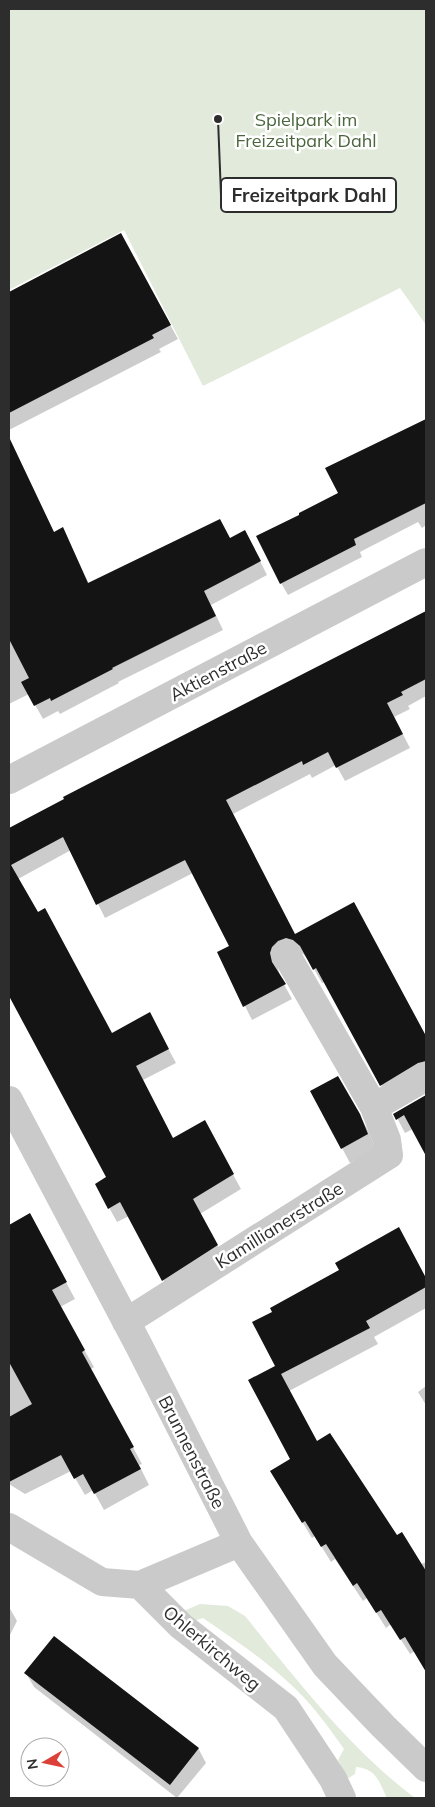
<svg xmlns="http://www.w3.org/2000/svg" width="435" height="1807" font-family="Mulish,sans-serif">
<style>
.green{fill:#e1eadb}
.shadow{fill:#0003}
.building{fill:#141414}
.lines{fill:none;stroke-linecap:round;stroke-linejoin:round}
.minor{stroke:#cacaca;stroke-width:28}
.labels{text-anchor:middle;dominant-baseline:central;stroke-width:5;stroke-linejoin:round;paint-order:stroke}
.park-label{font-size:18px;fill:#4b663d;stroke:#fff}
.street-label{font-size:18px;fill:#2d2d2d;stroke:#fff}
.leader{fill:none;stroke:#2d2d2d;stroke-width:2}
.callout-dot{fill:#2d2d2d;stroke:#fff;stroke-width:2}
.callout{fill:#fff;stroke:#2d2d2d;stroke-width:2}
.callout-label{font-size:19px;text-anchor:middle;font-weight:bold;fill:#2d2d2d}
</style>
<rect width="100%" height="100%" fill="#fff"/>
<path class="green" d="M9 9H426V325L400 288 203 386 124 230 9 290Z
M200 1604 228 1606 245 1616C295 1678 351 1750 415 1798H387C379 1782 377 1769 356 1767L355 1774 347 1779 338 1760 344 1749C327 1725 310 1701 287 1681 261 1657 232 1638 203 1618L190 1622 179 1613Z"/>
<path class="shadow" d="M120 234 178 339 159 349 161 352 9 430V293Z
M426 420V525L422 528 418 522 360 552 362 557 288 595 281 583 301 515 340 494 327 468Z
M26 476 54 533 63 529 89 584 230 539 252 545 267 575 211 605 223 630 118 682 119 683 60 714 58 711 43 719 29 694 9 704V484Z
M426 613V696L408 706 410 709 394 717 410 748 345 781 336 765 312 778 310 774 233 814 295 936 361 917 426 1036V1077L389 1099 325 982 322 983 309 960 303 954 294 952 280 961 278 968 280 977 292 999 252 1020 245 1006 230 946 193 873 105 918 71 850 18 879 112 1034 157 1028 176 1063 143 1080 173 1140 212 1136 241 1189 200 1214 225 1259 171 1294 129 1216 117 1222 96 1184 108 1178 9 993V830L66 800 95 782Z
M338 1078 368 1130 376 1150 350 1163 342 1148Z
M426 1096V1153L413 1129 405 1133 395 1114Z
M30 1215 75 1299 60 1307 94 1367 91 1369 142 1464 139 1465 149 1485 104 1510 93 1490 85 1495 71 1471 25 1494 9 1484V1227Z
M408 1244 426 1279V1308L374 1337 378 1344 289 1391 317 1443 421 1564 426 1562V1664L424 1666 415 1651 410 1654 391 1624 386 1628 367 1598 363 1601 335 1559 331 1562 315 1536 312 1538 281 1487 291 1459 277 1367Z
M426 1386V1405L418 1392Z
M9 1607 17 1621 9 1637Z
M26 1673 198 1748 206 1763 177 1798 34 1687Z"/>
<path class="building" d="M121 233 171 325 152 335 154 338 9 413V292Z
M426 419V503L354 539 356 545 280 584 256 536 299 515V513L338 493 325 468Z
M9 437 54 532 63 527 88 583 220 519 230 538 245 530 261 561 204 591 216 616 112 668 113 669 51 701 50 698 34 706 21 682 29 678 9 639Z
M426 611V679L401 692 403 695 387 703 403 734 336 768 328 752 303 765 302 761 226 800 295 934 354 902 426 1036V1061L418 1063 380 1086 316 968 313 970 300 946 293 940 286 938 278 941 272 947 270 953 272 962 286 984 243 1007 217 952 229 946 185 860 96 905 63 837 11 865 38 912 45 908 112 1033 150 1012 169 1049 136 1066 173 1138 205 1120 234 1174 193 1199 218 1245 162 1281 120 1202 108 1209 95 1184 106 1177 9 996V828L64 799 63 797 94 781Z
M338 1076 360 1114 368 1134 341 1149 310 1091Z
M426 1095V1156L404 1115 396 1120 393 1114Z
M30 1213 67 1282 52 1290 85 1350 82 1352 134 1447 130 1449 141 1469 94 1494 83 1474 74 1479 61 1455 9 1482V1417L32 1404 9 1362V1225Z
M399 1227 426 1278V1287L366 1321 370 1328 281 1374 317 1441 330 1433 397 1535 402 1532 426 1571V1672L405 1637 400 1640 381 1610 376 1613 357 1583 353 1586 326 1544 321 1547 305 1521 302 1523 270 1471 290 1459 248 1380 275 1366 252 1322 272 1312 270 1308 339 1270 335 1263Z
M54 1636 199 1748 170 1785 24 1673Z"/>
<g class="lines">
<path class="minor" d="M9 780 426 562
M9 1100 138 1344 239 1543 325 1665 383 1726 426 1768
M374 1107 426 1077
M126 1322 389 1155 387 1140 374 1107 286 954
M9 1527 102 1582 140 1585 239 1543
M140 1585 181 1626 286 1708 333 1779 342 1798"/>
</g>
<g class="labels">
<g class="park-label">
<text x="306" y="119">Spielpark im<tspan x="306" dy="21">Freizeitpark Dahl</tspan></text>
</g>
<g class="street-label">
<text transform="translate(218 671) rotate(-28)">Aktienstraße</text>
<text transform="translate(279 1225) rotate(-32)">Kamillianerstraße</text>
<text transform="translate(192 1452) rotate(63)">Brunnenstraße</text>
<text transform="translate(212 1648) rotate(40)">Ohlerkirchweg</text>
</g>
</g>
<path class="leader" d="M218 119L221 195"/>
<circle class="callout-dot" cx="218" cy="119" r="5"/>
<rect class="callout" x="221" y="178" width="175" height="34" rx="5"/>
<g class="callout-label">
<text x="309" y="202">Freizeitpark Dahl</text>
</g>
<rect width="435" height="1807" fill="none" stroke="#2d2d2d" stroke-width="20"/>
<g transform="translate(45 1762) rotate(261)"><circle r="24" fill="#ffffff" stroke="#ababab"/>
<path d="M0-4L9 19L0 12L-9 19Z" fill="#db4139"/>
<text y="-8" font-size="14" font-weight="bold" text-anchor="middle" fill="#2d2d2d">N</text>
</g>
</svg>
